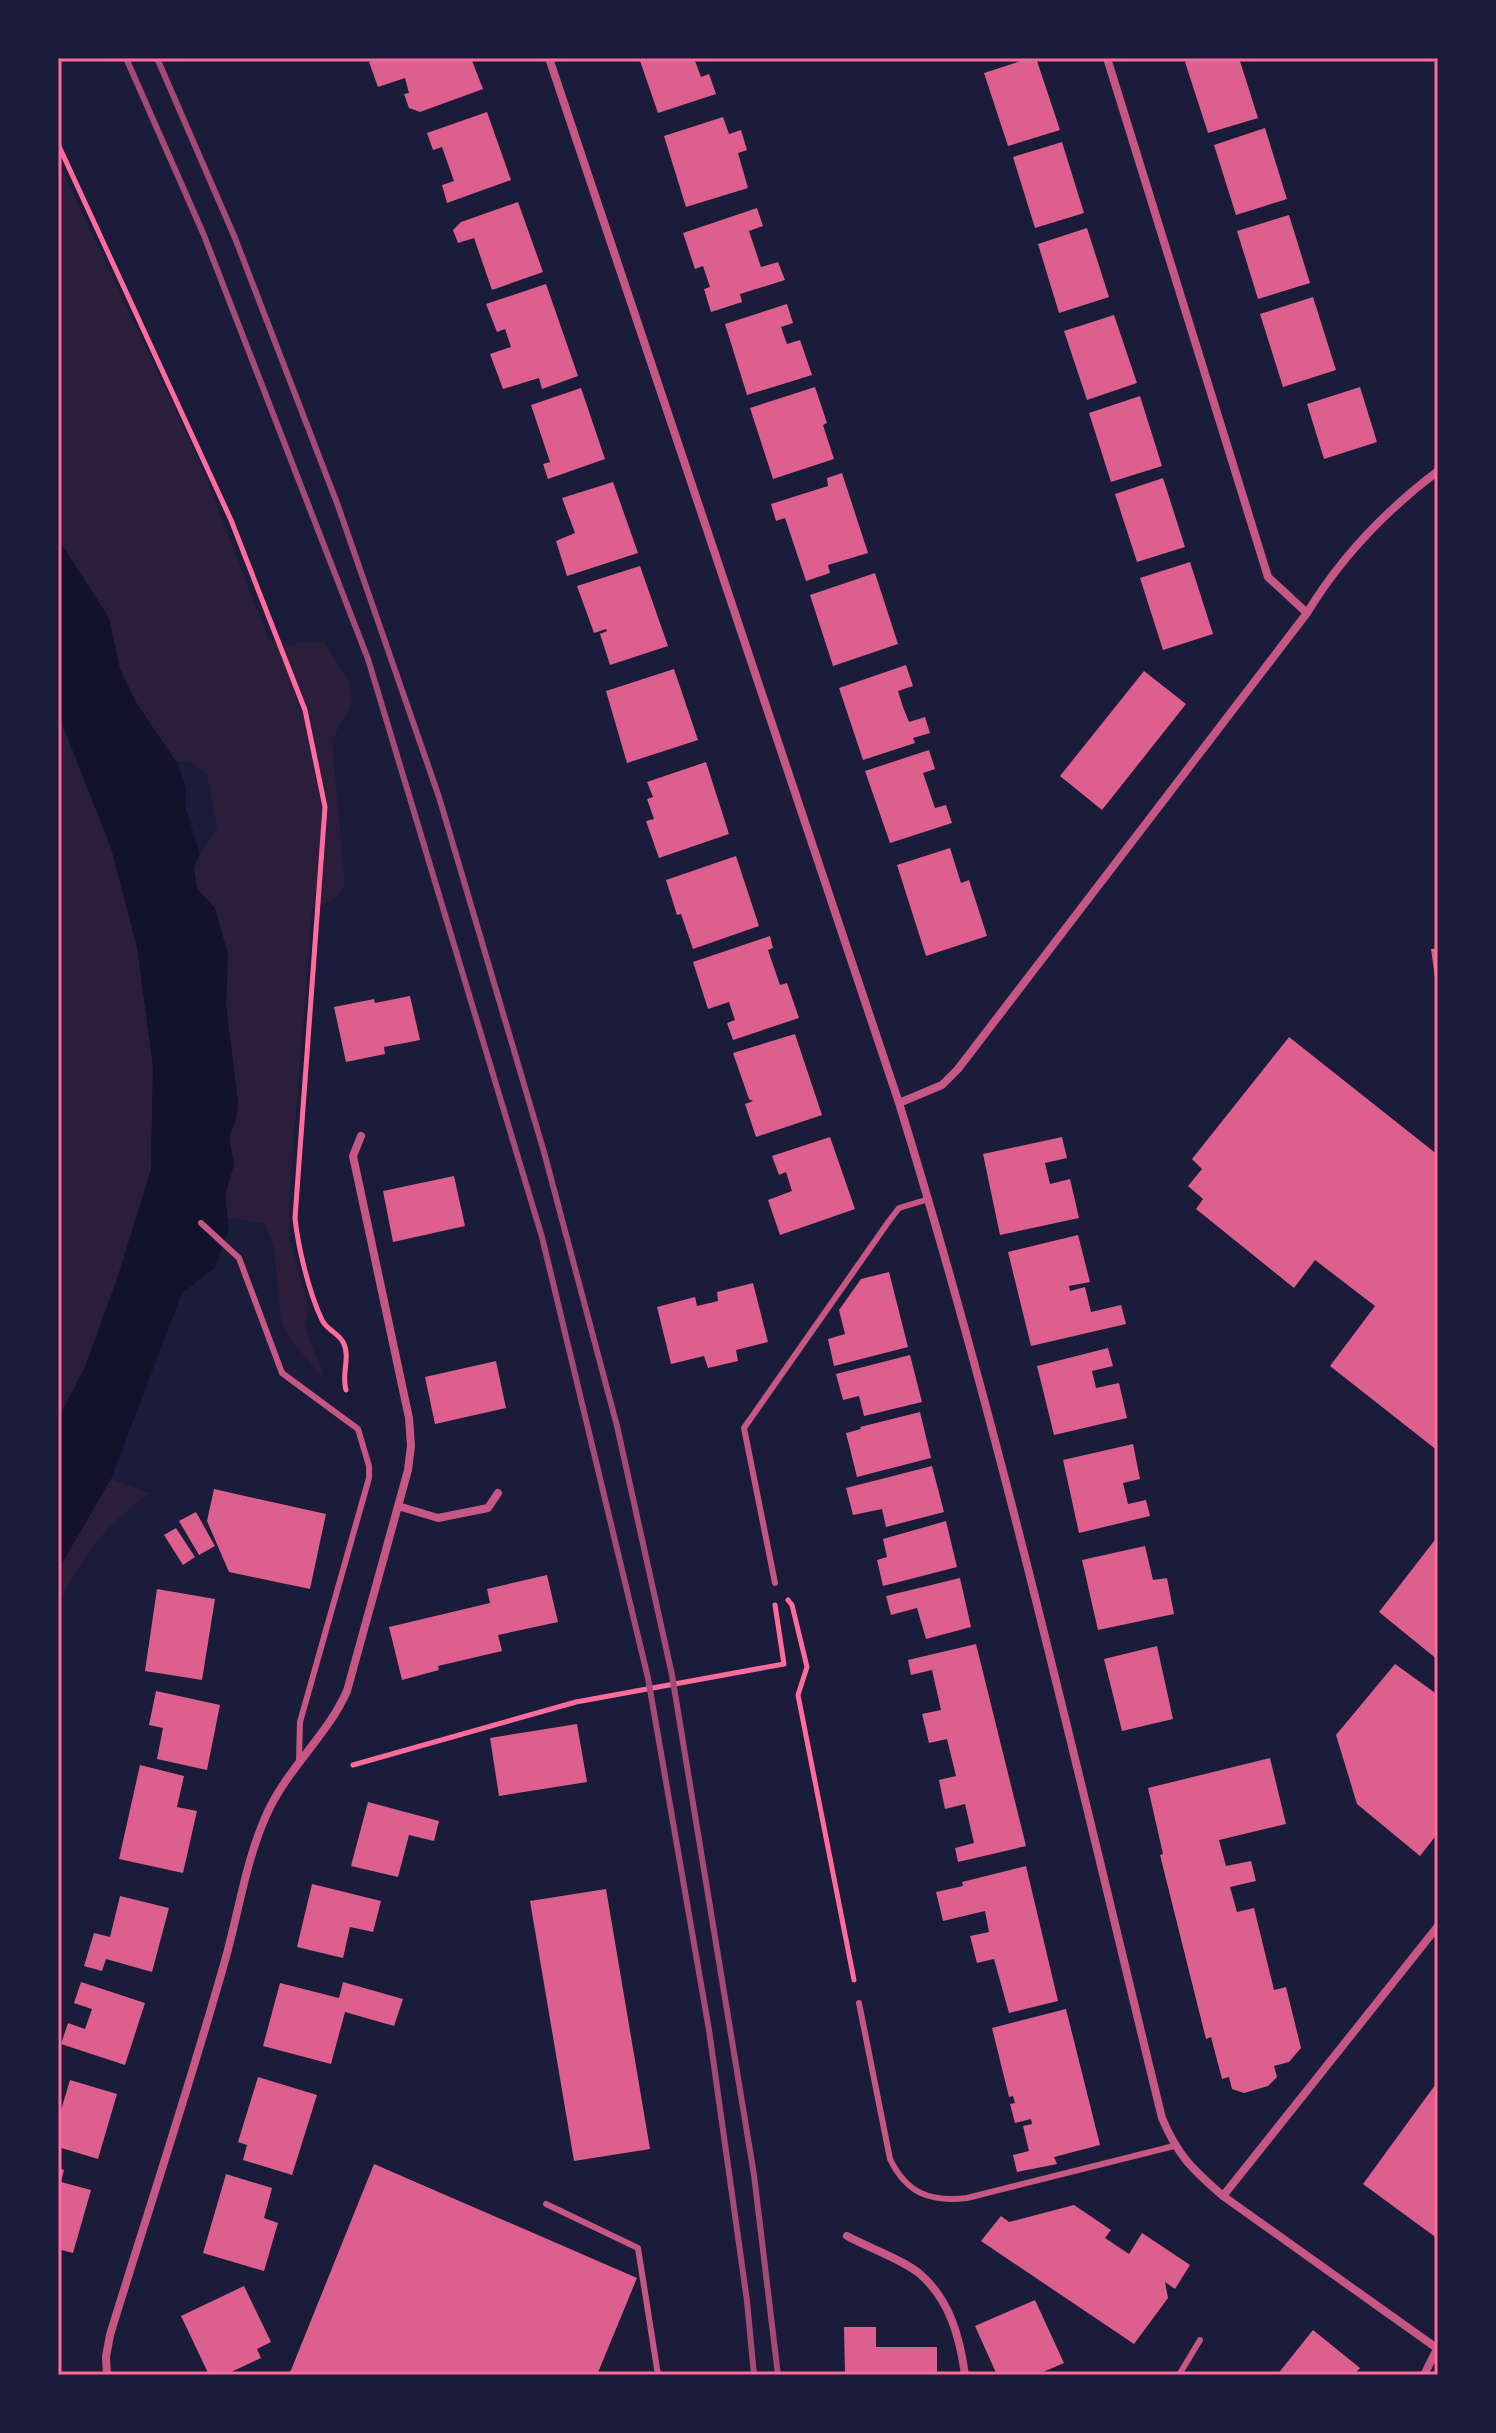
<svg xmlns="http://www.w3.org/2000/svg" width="1496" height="2433" font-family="Manrope,sans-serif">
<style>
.green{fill:#2a1e3b}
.water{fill:#12122b}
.building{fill:#dd5f8e}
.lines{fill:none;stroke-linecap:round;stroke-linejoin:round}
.path{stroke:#ff6b9d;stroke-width:5}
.service{stroke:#c65784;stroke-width:6}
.minor{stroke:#c65784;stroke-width:8}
.rail{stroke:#a44b75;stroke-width:6}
.neatline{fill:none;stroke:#ff6b9d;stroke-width:3}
</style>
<rect width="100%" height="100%" fill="#1b1b3a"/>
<path class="green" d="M58 161 199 460 269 640 289 646 302 642H324L349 681 352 703 332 740 345 885 334 899 312 909 290 1188 289 1237 309 1307 305 1327 326 1381 291 1341 281 1322 274 1247 264 1223 227 1218 225 1195 234 1164 229 1138 236 1119 238 1102 226 1005 228 954 197 889 194 868 200 854 217 829 207 773 191 763 176 761 137 704 120 669 109 618 58 539Z
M58 713 111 848 137 947 153 1066 151 1170 117 1279 85 1367 58 1419Z
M111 1479 151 1493C101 1526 88 1553 58 1603V1570Z"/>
<path class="water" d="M58 539 109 618 120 669 137 704 179 766 186 789 185 806 200 854 194 868 197 889 215 908 228 954 226 1005 238 1102 236 1119 229 1138 234 1164 225 1195 229 1228 215 1268 182 1293 111 1479 58 1570V1419L85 1367 117 1279 151 1170 153 1066 137 947 111 848 58 713Z"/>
<path class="building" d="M380 58H471L483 89 420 112 409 108 404 94 409 93 405 78 378 87 369 62Z
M639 58H694L701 77 709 74 716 94 658 113Z
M1030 58H1036L1060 130 1008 146 984 73Z
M1197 58H1239L1258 118 1208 133 1185 62Z
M487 112 511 180 447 203 442 185 454 181 442 147 433 150 427 133Z
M723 117 729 134 741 130 747 150 738 153 748 188 686 207 664 136Z
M1265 128 1287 199 1236 215 1214 145Z
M1062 142 1084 213 1035 228 1013 157Z
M518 202 543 272 492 290 474 238 458 243 453 230 461 222Z
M757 208 763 226 749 231 761 267 778 262 785 280 740 294 742 302 711 312 704 289 710 287 703 266 695 269 683 233Z
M1289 215 1310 283 1258 299 1237 231Z
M1087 228 1109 297 1059 313 1038 244Z
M546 284 578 376 542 389 539 378 503 389 490 354 511 347 505 329 497 332 486 304Z
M1313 297 1336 370 1283 387 1260 314Z
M787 304 793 323 781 327 787 344 800 340 812 375 747 395 725 324Z
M1114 315 1137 383 1087 400 1064 331Z
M815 387 827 423 823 425 834 459 773 479 750 408Z
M1360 387 1377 442 1324 459 1307 404Z
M581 388 605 459 548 479 543 464 550 462 531 405Z
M1140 396 1162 466 1111 482 1089 413Z
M842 473 868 553 828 565 830 573 806 581 785 518 776 521 771 504 828 486 827 478Z
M1163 478 1185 547 1137 562 1115 494Z
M613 482 638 553 567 576 556 541 575 533 562 498Z
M1190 562 1213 634 1163 650 1140 578Z
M640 566 668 646 610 665 600 634 607 631 606 629 594 633 577 586Z
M875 573 898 644 833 666 810 595Z
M906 665 913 686 898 691 903 707 909 722 925 717 930 733 913 738 915 743 863 760 839 688Z
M674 669 698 740 627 763 606 691Z
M1144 671 1186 704 1102 810 1060 776Z
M929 750 935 769 923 773 935 808 946 805 952 823 890 843 865 771Z
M706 762 729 834 659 858 646 821 654 819 647 799 653 797 647 782Z
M950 848 961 883 969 880 987 936 926 956 897 865Z
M736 856 759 926 693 949 681 914 677 915 666 880Z
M770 936 773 948 768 950 780 985 787 983 799 1018 733 1040 727 1023 735 1020 729 1002 708 1009 693 962Z
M1438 948V984L1436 985 1431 949Z
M410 996 420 1040 384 1047 385 1054 346 1062 334 1007 374 999 375 1003Z
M795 1034 822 1115 756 1137 745 1104 753 1101 749 1099 733 1053Z
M1289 1037 1438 1155V1451L1330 1366 1375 1306 1315 1260 1294 1288 1196 1209 1203 1199 1188 1186 1202 1169 1192 1159Z
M830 1137 855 1209 780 1235 768 1200 792 1191 786 1172 779 1175 772 1156Z
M1062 1137 1067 1158 1045 1163 1050 1184 1070 1179 1079 1218 1000 1235 983 1154Z
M454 1176 465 1226 393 1242 383 1191Z
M1078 1235 1090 1282 1069 1286 1070 1291 1085 1287 1091 1312 1121 1305 1126 1324 1031 1346 1008 1252Z
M889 1272 908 1347 834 1366 828 1339 845 1334 839 1310 861 1279Z
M753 1283 768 1342 736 1350 738 1361 708 1368 704 1356 671 1364 657 1307 695 1297 697 1306 718 1301 717 1292Z
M1108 1348 1113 1366 1092 1371 1096 1388 1119 1383 1127 1418 1054 1435 1037 1366Z
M910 1355 922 1402 864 1416 859 1396 843 1400 836 1374Z
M496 1361 506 1408 435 1424 425 1377Z
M920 1412 931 1458 857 1477 846 1433 861 1429 860 1427Z
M1133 1444 1140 1479 1123 1483 1128 1504 1146 1500 1150 1516 1079 1533 1063 1460Z
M932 1466 944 1512 886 1527 882 1509 853 1515 846 1488Z
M214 1489 326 1514 310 1589 229 1572 207 1521Z
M196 1512 215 1546 199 1555 179 1521Z
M946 1521 957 1567 883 1586 877 1560 887 1557 883 1539Z
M176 1528 195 1557 183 1565 164 1535Z
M1438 1536V1660L1379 1612Z
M1145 1546 1153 1580 1167 1578 1174 1614 1098 1630 1082 1560Z
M547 1575 558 1622 498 1635 502 1651 438 1666 439 1670 402 1680 389 1627 490 1603 487 1589Z
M960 1578 971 1627 926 1639 917 1608 891 1615 886 1596Z
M157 1589 215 1599 202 1680 145 1671Z
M976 1644 1026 1846 958 1862 955 1848 974 1843 965 1804 945 1809 939 1780 956 1776 947 1739 929 1743 926 1730 922 1714 941 1710 932 1670 911 1675 908 1660Z
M1157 1646 1173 1719 1122 1731 1104 1659Z
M1395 1664 1438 1695V1833L1420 1856 1357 1804 1336 1735Z
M156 1691 220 1705 207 1770 157 1759 163 1728 149 1725Z
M577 1724 587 1782 499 1796 490 1738Z
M1270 1758 1286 1824 1219 1840 1226 1866 1251 1861 1256 1881 1230 1887 1237 1912 1254 1908 1274 1990 1286 1987 1301 2048 1289 2062 1274 2066 1277 2077 1268 2086 1244 2093 1232 2089 1229 2077 1222 2079 1211 2037 1206 2039 1160 1855 1163 1854 1148 1788Z
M140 1765 184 1776 177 1807 197 1811 183 1873 119 1859Z
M368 1802 439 1821 434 1841 409 1835 398 1877 351 1866Z
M1026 1866 1058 2001 1009 2013 994 1959 977 1963 970 1936 989 1932 985 1911 943 1921 936 1892 963 1886 962 1882Z
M312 1884 381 1901 373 1932 350 1927 343 1958 297 1947Z
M606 1889 650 2149 574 2161 530 1901Z
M120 1896 169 1908 152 1972 106 1959 102 1971 84 1966 94 1933 110 1937Z
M81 1982 145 2003 125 2065 61 2044 68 2023 85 2029 92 2009 74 2003Z
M343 1982 403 1999 394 2026 345 2012 331 2064 263 2046 280 1983 339 1998Z
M1066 2009 1100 2145 1054 2157 1057 2164 1017 2172 1013 2155 1029 2151 1023 2126 1032 2124 1031 2119 1015 2123 1010 2104 1015 2103 1013 2096 1009 2097 992 2028Z
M258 2077 317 2095 292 2175 243 2160 247 2145 238 2142Z
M70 2080 117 2094 98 2159 58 2147V2120Z
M1438 2081V2239L1363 2184Z
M374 2164 637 2278 597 2375H289Z
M58 2168 64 2170 61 2182 91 2190 73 2253 58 2249Z
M226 2174 272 2188 264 2218 278 2223 264 2271 203 2253Z
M1074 2205 1111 2230 1105 2238 1129 2254 1142 2233 1190 2265 1175 2289 1165 2282 1168 2298 1134 2344 981 2241 1001 2216 1009 2222Z
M244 2286 271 2342 257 2349 261 2358 225 2375H209L181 2316Z
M1035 2300 1064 2363 1036 2375H997L975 2326Z
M844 2327H876V2347H937V2375H845Z
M1313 2330 1360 2368 1354 2375H1277Z"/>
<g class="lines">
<path class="path" d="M58 144 231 520 305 710 325 807 295 1218C298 1247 309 1293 322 1320 326 1329 338 1333 343 1342 351 1357 341 1374 346 1390
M788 1600 792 1605 807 1667 798 1695 854 1980
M353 1765 576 1702 784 1664 775 1605"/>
<path class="service" d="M201 1223 239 1258 282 1373 358 1429 369 1466V1478L300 1722 299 1760
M775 1583 744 1428 889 1221 899 1208 929 1199
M859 2003 890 2159C907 2194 930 2202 967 2198L1174 2146
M546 2204 638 2248 658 2375
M1179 2375 1200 2340"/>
<path class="minor" d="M549 58 899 1103C1002 1436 1079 1779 1162 2118 1178 2156 1192 2169 1223 2196L1438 2349
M1107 58 1268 577 1307 613
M899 1103 942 1085 958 1069 1307 613C1341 557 1385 511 1438 471
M398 1506 438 1518 488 1508 498 1493
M1223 2196 1438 1926
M847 2236C867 2247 904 2260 920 2274 950 2300 960 2338 965 2375
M107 2375 106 2357 110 2335C148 2211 189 2088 224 1964 238 1916 245 1864 265 1818 285 1770 326 1738 347 1691L408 1470 411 1446 409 1418 353 1156 361 1136
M1424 2375 1437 2349"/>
<path class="rail" d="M126 58 203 233 368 659 542 1237 648 1678 709 2030 747 2301 754 2375
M157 58 235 238 337 503 439 797 544 1152 617 1426 672 1675 754 2175 778 2375"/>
</g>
<rect width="1496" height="2433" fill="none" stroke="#1b1b3a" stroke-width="120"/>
<rect x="60" y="60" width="1376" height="2313" class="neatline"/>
</svg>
